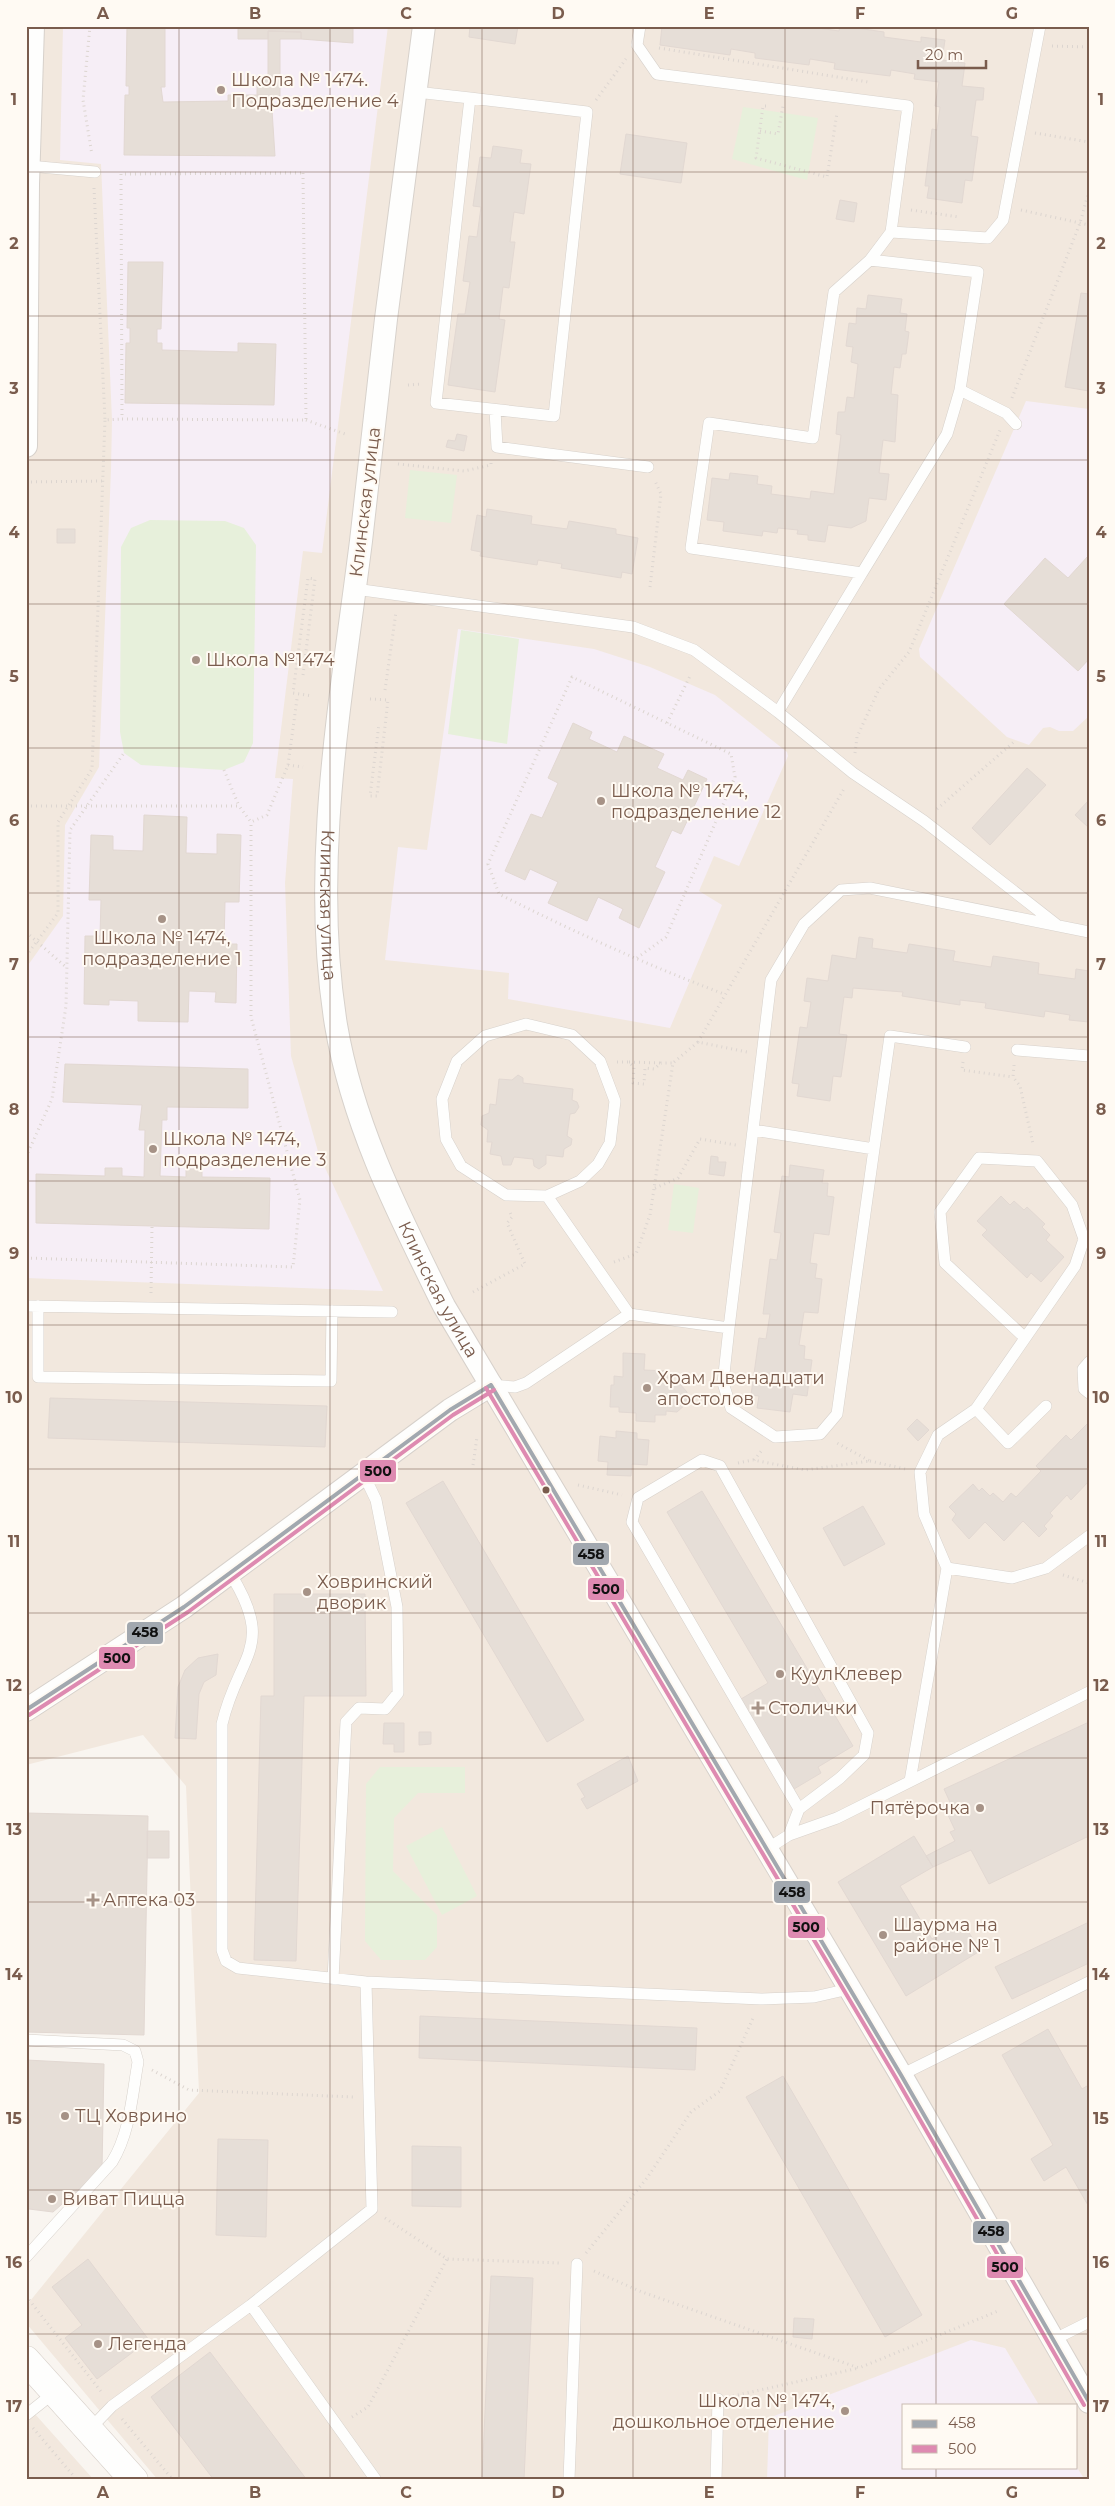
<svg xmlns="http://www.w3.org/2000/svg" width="1115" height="2506" font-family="Montserrat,sans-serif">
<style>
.residential{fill:#f2e8de;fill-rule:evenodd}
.education{fill:#f6eef6}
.green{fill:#e7f0db}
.building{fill:#e6ded7;stroke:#e2d8d2}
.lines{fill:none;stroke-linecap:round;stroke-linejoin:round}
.service-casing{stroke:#d7d1cb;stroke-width:12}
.minor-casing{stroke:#d7d1cb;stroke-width:24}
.secondary-casing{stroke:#d9d2cb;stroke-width:29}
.path{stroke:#dcd5d0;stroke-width:3;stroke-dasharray:1 4;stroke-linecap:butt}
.service{stroke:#fefefd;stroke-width:11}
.minor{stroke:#fefefd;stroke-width:22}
.secondary{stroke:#fefefd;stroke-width:28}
.bus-1-casing{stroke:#fffaf3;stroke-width:8}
.bus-2-casing{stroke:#fffaf3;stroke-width:8}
.bus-1{stroke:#a2a8af;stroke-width:4}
.bus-2{stroke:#de8ab1;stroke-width:4}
.grid{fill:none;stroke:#7a5c4d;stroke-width:1;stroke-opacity:0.55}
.poi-dot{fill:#a69286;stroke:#fffaf3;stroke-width:2}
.bus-dot{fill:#7a5c4d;stroke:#fffaf3;stroke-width:2}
.labels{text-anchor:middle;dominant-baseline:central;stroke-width:4;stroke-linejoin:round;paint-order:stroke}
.poi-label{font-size:18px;fill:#7a5c4d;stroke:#fffaf3;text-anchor:start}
.street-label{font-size:18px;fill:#7a5c4d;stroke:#fffaf3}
.line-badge{stroke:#fffaf3;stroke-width:2}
.pale-badge-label{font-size:14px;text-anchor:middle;font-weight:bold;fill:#111}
.neatline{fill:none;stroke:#7a5c4d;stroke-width:2}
.grid-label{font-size:16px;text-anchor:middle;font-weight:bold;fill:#7a5c4d}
</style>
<rect width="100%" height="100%" fill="#f9f5f0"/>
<path class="residential" d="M26 26H1089V2480H158L26 2323V2306L199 2093 186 1786 143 1735 26 1765ZM904 2405H1076V2467H904Z
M26 2404 94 2480H26Z"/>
<path class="education" d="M63 26H388L322 553 303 551 275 778 293 779 285 883 291 1056 319 1155 383 1291 26 1278V968L63 916 65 825 99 767 111 470 112 420 101 164 60 160Z
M1026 401 1089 409V716L1073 731H1059L1050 727 1043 728 1029 745 1007 737 920 657 919 649Z
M458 629 594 649 650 667 715 695 787 752 788 756 739 866 714 856 699 891 722 905 670 1028 508 999 509 973 385 960 398 847 427 850Z
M971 2340 1005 2348 1039 2405H904V2467L1076 2466 1085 2480H767L769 2418Z"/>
<path class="green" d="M743 107 818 118 807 180 732 159Z
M410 470 457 475 451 523 405 518Z
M150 520 225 521 244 528 256 545 253 743 244 762 224 770 141 765 124 753 120 732 121 547 131 528Z
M461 630 519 639 507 744 448 734Z
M674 1184 699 1188 693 1233 668 1230Z
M380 1767H465V1793H418L394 1818 393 1871 437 1915V1947L425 1960H381L365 1941 366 1784Z
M442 1827 477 1896 442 1915 406 1846Z"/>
<path class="building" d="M127 26H165V87H161L163 102 228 101V95H271L275 156 124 155 125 95H129V86H126Z
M238 26H353V43L301 39V32L268 31V39H238Z
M470 26H518L515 44 469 37Z
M662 26H804L839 31 840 26H843L884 32V37L921 42V37L945 40 942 60 965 63 962 86 984 88 983 100H976L971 136 978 137 972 181 965 180 962 203 927 198 929 186H925L932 129 937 130 940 107 935 106 939 82 914 79 915 74 891 70 890 76 834 69 835 63 810 59 809 65 755 58V53L731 49 730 55 660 45Z
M268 31 301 32V39H280V77L268 76Z
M257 76 280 77V96L257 95Z
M626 134 687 143 681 183 620 174Z
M493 146 522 150 520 163 531 164 524 214 514 212 510 242H515L509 288 503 287 499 319 505 320 495 392 448 385 458 314H465L470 282 463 281 469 236 477 237 481 207 473 206 480 157 491 158Z
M840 200 857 203 854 222 836 219Z
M128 262H163L161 329H157V343H162V350L238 352V343L276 344 274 405 125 403 126 343H130V328H127Z
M1081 293 1089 294V391L1065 387Z
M868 295 902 299 900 313 907 314 905 331 909 332 906 354H902L900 368 894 367 891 394 898 395 895 442 883 440 879 473 889 474 886 500 869 498 866 521 851 528 828 525 825 542 808 540V535L797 534 798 530 778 528 777 533 763 531 762 536 723 531 724 522 707 520 712 478 729 480 730 473 758 476 757 484 772 486 771 494 810 499 811 491 834 494 841 435 836 434 838 412H845L847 397 854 398 858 364 851 362 853 347 846 346 849 323 856 324 857 308 866 309Z
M457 434 467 436 464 451 446 447 448 440 455 441Z
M487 509 532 516 531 524 567 529 569 521 616 529V534L638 538 632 574 622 572 621 578 561 568 562 564 538 560 537 565 480 556 481 552 471 550 477 515 486 517Z
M57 529H75V543H57Z
M1089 555V659L1078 671 1004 604 1045 558 1068 578Z
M573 723 592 732 589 739 617 752 624 736 664 754 657 768 683 780 688 770 707 779 681 834 672 830 655 867 665 872 639 928 619 918 623 909 598 897 587 921 548 903 558 882 530 869 525 880 505 871 531 814 542 818 558 783 548 778Z
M1027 768 1046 785 990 845 972 828Z
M1089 800V828L1075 815Z
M144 815 187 817 186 853 217 854V834L241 835 239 902H225L224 944H237L236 1003 215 1002 216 992 189 991 188 1022 138 1021V1001L109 1000V1005L84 1004 85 936H100L101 900H89L91 835 113 836V850L143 851Z
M859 937 873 939 872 948 907 953 909 944 955 951 953 961 991 967 993 956 1039 963 1038 974 1075 979 1076 969 1089 971V1022L1069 1020 1070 1015 1045 1011 1044 1017 985 1008 986 1003 960 1000V1005L902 996 903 992 853 988 852 998 844 997 839 1034 847 1035 841 1077 833 1076 830 1101 797 1096 799 1084 792 1083 800 1027 807 1028 811 1002 804 1001 807 978 828 981 832 955 856 959Z
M65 1064 248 1069V1108L167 1107V1120H162L160 1176 186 1177V1169H202V1177L270 1178 269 1229 36 1223V1174L105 1176V1168H122V1176L144 1177 145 1130H139L142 1105 63 1102Z
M518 1075 523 1078V1083L573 1089 572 1100 577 1102 579 1107 575 1113 570 1114 567 1136 572 1139 571 1145 564 1149 563 1157 546 1155V1164L539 1169 534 1166 533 1159 514 1157 511 1165H503L501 1156 490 1154 492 1142H487L488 1130 481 1125 482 1116 489 1113 490 1104 496 1105 499 1079 512 1080Z
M711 1156 718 1157V1162H726L724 1176 709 1174Z
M790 1165 824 1170 822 1183H828L827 1196 834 1197 829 1235 814 1233 810 1263 817 1264 815 1278 822 1279 818 1313 804 1312 799 1345 805 1346 804 1359 812 1360 807 1396 793 1394 790 1412 757 1408 759 1396 751 1395 759 1338 766 1339 770 1314H763L770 1259 777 1260 781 1233 774 1232 782 1176 789 1177Z
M1001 1196 1010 1205 1014 1201 1024 1210 1027 1207 1045 1224 1042 1227 1050 1235 1046 1240 1064 1257 1041 1282 1031 1273 1027 1278 982 1235 987 1230 977 1221Z
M623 1353 645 1354 644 1370 668 1371 667 1377 679 1383 687 1392 686 1404 677 1412 666 1411V1415H655V1422L636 1421V1413L619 1412V1407H610L611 1385H614V1376L623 1377Z
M50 1398 327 1406 325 1447 48 1438Z
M917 1419 929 1430 918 1441 907 1429Z
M1088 1423 1089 1481 1071 1500 1067 1495 1050 1513 1053 1516 1044 1526 1047 1529 1039 1537 1023 1521 1004 1541 985 1522 969 1539 952 1520 956 1514 949 1507 973 1484 979 1491 982 1488 990 1496 993 1493 1003 1502 1011 1493 1016 1497 1041 1471 1036 1466 1066 1435 1071 1440Z
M616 1431 637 1433V1439L649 1440 647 1465 632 1464 631 1476 607 1475 608 1462 598 1461 600 1436 616 1438Z
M443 1481 584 1720 547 1742 406 1503Z
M702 1491 853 1746 818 1767 821 1773 794 1789 741 1699 768 1683 667 1512Z
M863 1506 885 1544 844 1566 823 1528Z
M274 1594H365L366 1696H304L296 1961 254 1960 261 1696H274Z
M218 1654 216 1675 204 1682 199 1694 196 1739 175 1738 178 1687 185 1670 198 1658Z
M1089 1722V1836L989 1884 971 1850 933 1867 926 1856 955 1841 950 1832 955 1830 947 1813 954 1811 944 1789Z
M384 1723H404V1752H394V1744H383Z
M419 1732H431V1744L419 1745Z
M628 1756 638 1781 587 1809 581 1799 585 1797 577 1784Z
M26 1813 148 1816 144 2035 26 2032Z
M147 1831H169V1858H147Z
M914 1836 933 1867 900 1886 932 1939 962 1921 980 1951 906 1996 838 1882Z
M1089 1922V1963L1012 1999 995 1967Z
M420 2016 697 2028 695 2070 419 2058Z
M1048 2029 1082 2089 1087 2086 1089 2089V2207L1066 2167 1044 2181 1031 2159 1053 2145 1002 2055Z
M26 2060 104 2064 102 2169 53 2212 29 2209 26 2206Z
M783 2076 922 2315 885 2337 746 2097Z
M218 2139 268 2140 266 2237 216 2235Z
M412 2146 461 2147V2207L412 2206Z
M88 2259 149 2340 97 2379 65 2338 82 2325 52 2287Z
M491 2276 533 2278 524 2480H482Z
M794 2318 814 2319 812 2339 793 2337Z
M210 2352 307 2480H214L151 2397Z
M839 2478 860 2479V2480H839Z"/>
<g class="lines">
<defs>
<path id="service" d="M640 26 637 45 657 74 908 106 891 232
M416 92 470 98 436 403 554 416 587 112 470 98
M29 166 95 172
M870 260 978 272 960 390 947 434 862 573 691 548 709 423 813 438 834 292 870 260 891 232 988 238 1003 220 1040 26
M960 390 1006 413 1016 424
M495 410 497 447 648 467
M355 589 633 627 694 650 778 712 853 773 924 821 1057 925
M778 712 862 573
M1017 1050 1089 1056
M753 1130 771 980 804 924 841 890 870 888 1089 932
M26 1306 392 1312
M38 1306V1377L331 1381 332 1311
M629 1314 729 1328 753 1130 874 1149 890 1036 965 1047
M729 1328 723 1383 731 1408 775 1437 820 1434 837 1414 874 1149
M1089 1362 1083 1369 1084 1389 1089 1393
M491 1385 515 1387 526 1383 629 1314 547 1196 506 1195 461 1166 446 1139 442 1099 457 1061 485 1036 526 1024 572 1035 600 1061 615 1101 610 1143 598 1164 580 1181 547 1196
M976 1409 1008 1443 1046 1406
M947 1568 1012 1578 1046 1568 1089 1536
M230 1573C277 1648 238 1654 222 1724V1950L226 1961 238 1968 366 1982 761 1999 814 1997 849 1989
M910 1781 947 1568 924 1514 920 1472 938 1435 976 1409 1075 1266 1084 1239 1072 1205 1037 1161 979 1158 940 1212 945 1263 1024 1337
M789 1835 799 1809 632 1522 638 1498 702 1460 720 1466 868 1733 864 1755 840 1778 799 1809
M767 1849 789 1835 837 1818 1089 1692
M333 1979 346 1722 359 1708 385 1709 398 1693 397 1607 376 1500 364 1475
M26 2040 123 2045 135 2051 138 2062C132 2096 130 2133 112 2162L26 2257
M901 2075 1089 1982
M251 2305 372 2209 366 1982
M1053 2340 1089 2322
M26 2415 55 2392
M89 2430 112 2406 251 2305 376 2480
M569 2480 577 2264
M716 2480 718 2399"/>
<g id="minor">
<path id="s1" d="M424 26C411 124 398 222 386 319 377 393 370 467 361 541 341 701 310 864 336 1025 353 1126 399 1215 444 1306L901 2075 1089 2402"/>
<path d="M26 446 28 184 33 26"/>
<path d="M26 1710 184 1607 450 1410 491 1385"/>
</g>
<path id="secondary" d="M26 2360 134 2480"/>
</defs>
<use href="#service" class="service-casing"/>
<use href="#minor" class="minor-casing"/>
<use href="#secondary" class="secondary-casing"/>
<path class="path" d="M90 26 83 100 92 155
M1052 46 1089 47
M659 48 868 82
M596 100 626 59
M766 106H763L756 158 827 177 837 113
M760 131 778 134 783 106
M1035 133 1089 142
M303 173 306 420 122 419 121 174Z
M94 188 105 420 122 419
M911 210 959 217
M1021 210 1089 225
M408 385 422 384
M1012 398 1080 223 1089 191
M306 420 345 434
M398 464 464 471 491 465V462
M26 482 103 481
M650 587 661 494 655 481
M303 675 315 579 308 578 293 693 313 696
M385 690 396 612
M370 699 388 700 377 796H370L379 724
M667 723 691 674
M855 753 857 737 879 689 909 652 1000 430
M288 765 303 767
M224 770 239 806
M26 806H239L251 822 267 815 288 765 297 699
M937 809 1016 740
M26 932 67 968
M26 956 58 913V822L92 769 105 420
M637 958 666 937 735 777 731 754 572 677 488 864 499 894C572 931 647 965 724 994
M698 1042 845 787
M617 1062H629L634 1067 633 1083 644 1084 645 1068 654 1069 661 1063H673
M629 1062 660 1063
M963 1062 962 1070 1013 1077
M1014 1065 1013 1077 1020 1086 1033 1144
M26 1157 52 1099 66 1006 70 830 124 753
M655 1188 678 1178 700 1139 736 1145
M26 1258 293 1267 300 1200 251 1017V822
M614 1262 636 1254 650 1215 673 1063 698 1042 747 1052
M473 1292 525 1264 507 1223 512 1217 510 1212
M151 1293 152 1226
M754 1460 763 1449
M870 1461 905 1469
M738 1463 753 1460 805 1470 870 1461 835 1442
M473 1465 477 1437
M578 1485 622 1495
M1063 1575 1089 1583
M152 2070 189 2090 353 2097
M385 2218 447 2259 561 2263
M586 2253 647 2178 691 2112 720 2091 754 2016
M594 2271 642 2292 859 2368 998 2311
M26 2296 103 2394
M733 2396 859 2368
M352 2417 368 2407 447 2259
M122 2419 173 2480
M33 2428 77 2480"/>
<use href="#service" class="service"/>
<use href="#minor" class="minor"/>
<use href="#secondary" class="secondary"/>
<defs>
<path id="bus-1" d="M491 1385 901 2075 1089 2402
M26 1710 184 1607 450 1410 491 1385"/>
<path id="bus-2" d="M486 1388 896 2078 1084 2405
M29 1715 188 1612 453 1415 494 1390"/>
</defs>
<use href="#bus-1" class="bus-1-casing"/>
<use href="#bus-2" class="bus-2-casing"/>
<use href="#bus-1" class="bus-1"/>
<use href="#bus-2" class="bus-2"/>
</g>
<path class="grid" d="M179 26V2480M330 26V2480M482 26V2480M633 26V2480M785 26V2480M936 26V2405M26 172H1089M26 316H1089M26 460H1089M26 604H1089M26 748H1089M26 893H1089M26 1037H1089M26 1181H1089M26 1325H1089M26 1469H1089M26 1613H1089M26 1758H1089M26 1902H1089M26 2046H1089M26 2190H1089M26 2334H1089M936 2467V2480"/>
<g class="poi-dot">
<circle cx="221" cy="90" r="5"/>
<circle cx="196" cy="660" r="5"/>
<circle cx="601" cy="801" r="5"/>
<circle cx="162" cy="919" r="5"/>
<circle cx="153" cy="1149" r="5"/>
<circle cx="647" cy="1388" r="5"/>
<circle cx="307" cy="1592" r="5"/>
<circle cx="780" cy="1674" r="5"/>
<path d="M755.5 1700.5h5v5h5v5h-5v5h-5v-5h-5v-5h5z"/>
<circle cx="980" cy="1808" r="5"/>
<path d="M90.5 1892.5h5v5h5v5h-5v5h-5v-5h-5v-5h5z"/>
<circle cx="883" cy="1935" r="5"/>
<circle cx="65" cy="2116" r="5"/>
<circle cx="52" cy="2199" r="5"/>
<circle cx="98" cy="2344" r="5"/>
<circle cx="845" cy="2411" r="5"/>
</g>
<circle class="bus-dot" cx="546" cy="1490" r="4.5"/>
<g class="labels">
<g class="poi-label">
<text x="231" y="80">Школа № 1474.<tspan x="231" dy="21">Подразделение 4</tspan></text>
<text x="206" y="660">Школа №1474</text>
<text x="611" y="791">Школа № 1474,<tspan x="611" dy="21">подразделение 12</tspan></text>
<text x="162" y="938" text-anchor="middle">Школа № 1474,<tspan x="162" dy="21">подразделение 1</tspan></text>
<text x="163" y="1139">Школа № 1474,<tspan x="163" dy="21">подразделение 3</tspan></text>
<text x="657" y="1378">Храм Двенадцати<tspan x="657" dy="21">апостолов</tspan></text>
<text x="317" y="1582">Ховринский<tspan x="317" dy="21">дворик</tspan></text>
<text x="790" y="1674">КуулКлевер</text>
<text x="768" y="1708">Столички</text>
<text x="970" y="1808" text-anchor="end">Пятёрочка</text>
<text x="103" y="1900">Аптека 03</text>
<text x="893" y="1925">Шаурма на<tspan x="893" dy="21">районе № 1</tspan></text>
<text x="75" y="2116">ТЦ Ховрино</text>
<text x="62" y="2199">Виват Пицца</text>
<text x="108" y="2344">Легенда</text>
<text x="835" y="2401" text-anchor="end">Школа № 1474,<tspan x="835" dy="21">дошкольное отделение</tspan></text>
</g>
<g class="street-label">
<text transform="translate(365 502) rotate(-83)">Клинская улица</text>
<text stroke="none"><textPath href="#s1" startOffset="885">Клинская улица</textPath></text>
<text stroke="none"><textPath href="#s1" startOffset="1290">Клинская улица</textPath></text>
</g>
</g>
<g class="line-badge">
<rect x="359" y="1459" width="38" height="24" rx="5" fill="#de8ab1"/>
<rect x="572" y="1542" width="38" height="24" rx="5" fill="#a2a8af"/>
<rect x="587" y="1577" width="38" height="24" rx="5" fill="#de8ab1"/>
<rect x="126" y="1621" width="38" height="24" rx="5" fill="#a2a8af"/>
<rect x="98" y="1646" width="38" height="24" rx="5" fill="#de8ab1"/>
<rect x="773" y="1880" width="38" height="24" rx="5" fill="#a2a8af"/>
<rect x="787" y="1915" width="39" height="24" rx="5" fill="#de8ab1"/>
<rect x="972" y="2220" width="38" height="24" rx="5" fill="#a2a8af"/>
<rect x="986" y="2255" width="38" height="24" rx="5" fill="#de8ab1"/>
</g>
<g class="pale-badge-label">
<text x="378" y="1476">500</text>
<text x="591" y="1559">458</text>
<text x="606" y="1594">500</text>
<text x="145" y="1637">458</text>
<text x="117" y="1663">500</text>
<text x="792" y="1897">458</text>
<text x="806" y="1932">500</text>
<text x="991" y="2236">458</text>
<text x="1005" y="2272">500</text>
</g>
<rect width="1115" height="2506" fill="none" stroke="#fffaf3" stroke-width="55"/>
<rect x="902" y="2404" width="175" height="65" fill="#fffaf3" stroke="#cabbb1"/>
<rect x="912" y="2420" width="25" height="8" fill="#a2a8af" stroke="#cabbb1"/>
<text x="948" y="2428" font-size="15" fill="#7a5c4d">458</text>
<rect x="912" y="2445" width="25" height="8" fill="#de8ab1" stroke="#cabbb1"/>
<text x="948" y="2454" font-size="15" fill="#7a5c4d">500</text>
<path d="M918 60v8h68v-8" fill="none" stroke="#7a5c4d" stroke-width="2.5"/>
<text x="925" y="60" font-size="15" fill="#7a5c4d" stroke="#fffaf3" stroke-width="4" paint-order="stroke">20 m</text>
<rect x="28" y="28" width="1060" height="2450" class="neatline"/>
<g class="grid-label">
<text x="103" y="19">A</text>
<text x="255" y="19">B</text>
<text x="406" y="19">C</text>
<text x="558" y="19">D</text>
<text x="709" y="19">E</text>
<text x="860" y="19">F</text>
<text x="1012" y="19">G</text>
<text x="14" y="105">1</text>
<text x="1101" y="105">1</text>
<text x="14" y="249">2</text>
<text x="1101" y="249">2</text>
<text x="14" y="394">3</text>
<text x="1101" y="394">3</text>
<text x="14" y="538">4</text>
<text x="1101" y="538">4</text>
<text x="14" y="682">5</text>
<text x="1101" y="682">5</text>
<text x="14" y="826">6</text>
<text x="1101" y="826">6</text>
<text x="14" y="970">7</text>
<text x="1101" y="970">7</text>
<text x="14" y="1115">8</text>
<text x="1101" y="1115">8</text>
<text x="14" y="1259">9</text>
<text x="1101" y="1259">9</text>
<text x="14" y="1403">10</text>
<text x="1101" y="1403">10</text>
<text x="14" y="1547">11</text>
<text x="1101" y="1547">11</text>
<text x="14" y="1691">12</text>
<text x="1101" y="1691">12</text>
<text x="14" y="1835">13</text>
<text x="1101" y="1835">13</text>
<text x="14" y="1980">14</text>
<text x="1101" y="1980">14</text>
<text x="14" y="2124">15</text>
<text x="1101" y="2124">15</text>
<text x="14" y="2268">16</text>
<text x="1101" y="2268">16</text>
<text x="14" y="2412">17</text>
<text x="1101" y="2412">17</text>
<text x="103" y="2498">A</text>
<text x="255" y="2498">B</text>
<text x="406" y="2498">C</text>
<text x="558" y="2498">D</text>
<text x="709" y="2498">E</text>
<text x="860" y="2498">F</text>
<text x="1012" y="2498">G</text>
</g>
</svg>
